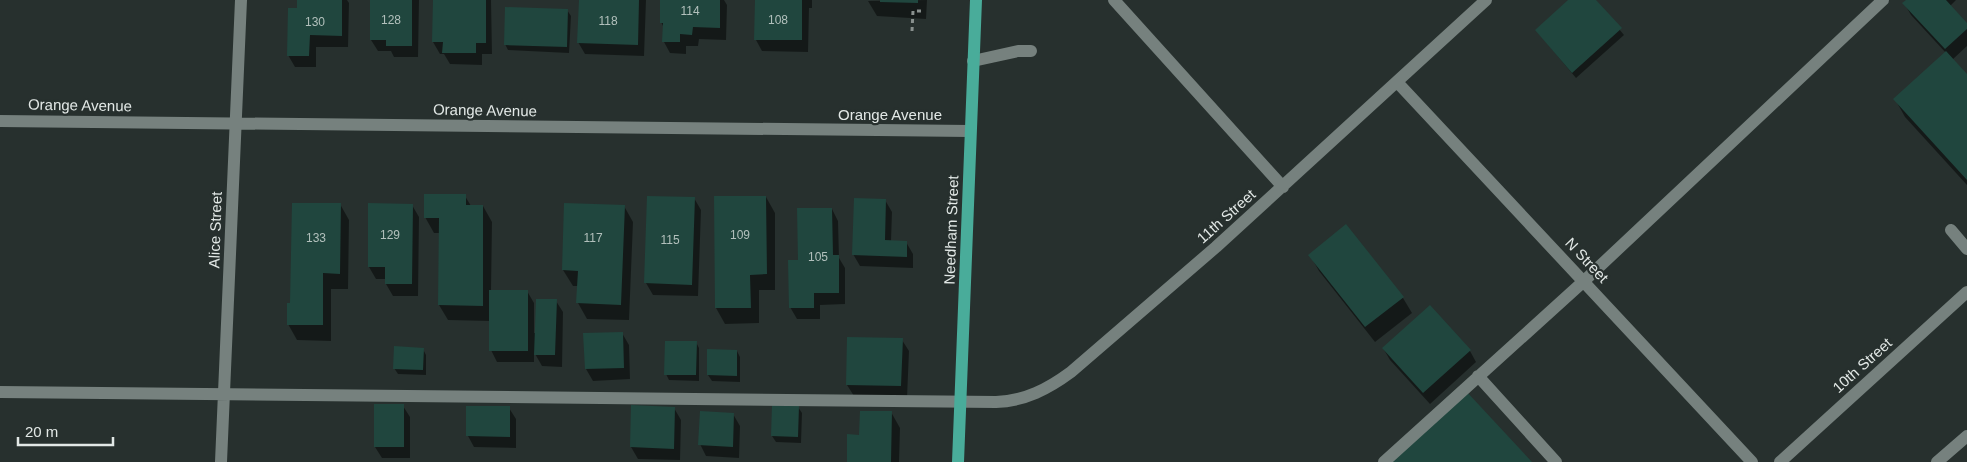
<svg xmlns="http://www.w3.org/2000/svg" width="1967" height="462" font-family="Arial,sans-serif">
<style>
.shadow{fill:#0007}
.building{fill:#20463e}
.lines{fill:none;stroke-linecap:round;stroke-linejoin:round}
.path{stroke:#89908e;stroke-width:3;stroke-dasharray:4 4;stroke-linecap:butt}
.minor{stroke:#76817e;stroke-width:12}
.major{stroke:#49ac9a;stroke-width:12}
.labels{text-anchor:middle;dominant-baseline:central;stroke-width:4.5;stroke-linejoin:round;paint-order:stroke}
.number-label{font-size:12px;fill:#b2c0bc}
.street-label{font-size:15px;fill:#e2e8e6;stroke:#27302e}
</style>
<rect width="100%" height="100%" fill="#27302e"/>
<path class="shadow" d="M298 0H347L349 3 348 47H316V67H295L288 55 298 9Z
M371 0H419L418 57H394L391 51H378L371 40Z
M434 0H491L492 54H482V65L450 64 444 54H440L433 42Z
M580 0H646L644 56 585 54 578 42Z
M662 0H724L727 5 726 40 699 39 698 46H686V54L670 53 664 42V28L661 22Z
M756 0H812V8H809L808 52 762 51 756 40Z
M927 0 926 19 877 16 868 1Z
M1570 0H1595L1624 35 1576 78 1536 30Z
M1908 0H1956L1950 6 1967 25V46L1952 60 1967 76V185L1905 117 1895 99 1946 53 1911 15 1904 3Z
M567 10 571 16 569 53 508 50 505 44Z
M465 196 471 206H483L492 222 491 291H527L534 303V333H536L556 301 563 312 562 367 542 366 534 352V362H497L491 350 490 321 448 320 439 305 440 233H434L425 217Z
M766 197 775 213V290H759V323L725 324 716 308Z
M694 198 701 210 698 296 653 295 646 283Z
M885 200 892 212 891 241 906 242 913 254V268L860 266 853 254Z
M340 204 349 220 348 289H331V341L297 340 288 324 292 305Z
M412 205 419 217 418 296H393L386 284V279H376L369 267Z
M624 206 633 222 629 320 587 319 578 303V286H573L563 270Z
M832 209 838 221 839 258 845 268V304L820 305V319H797L790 307 799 261Z
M1310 255 1403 298 1412 313 1375 342 1319 271Z
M622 333 629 345 630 379 593 381 586 369Z
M902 340 909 351 907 398 854 396 847 385Z
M696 342 699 348V381L669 380 666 374Z
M1383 348 1470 351 1476 362 1430 404 1390 360Z
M423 349 426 355V375L398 374 394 368Z
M709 350 737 351 740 357V382L712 381 708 375Z
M403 406 410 417V458H382L375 447Z
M798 407 802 413 801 443 776 442 772 436Z
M509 408 516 419V448L474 447 468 436Z
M674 408 681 420 680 460 638 459 631 447Z
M891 412 900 428 899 462H848L861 436Z
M733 414 740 426 739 458 706 456 700 444Z"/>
<path class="building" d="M297 0H342V36L310 35 309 56H287L288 8H297Z
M370 0H412V46H386V40H370Z
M433 0H486V43H476V53H442L443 42H432Z
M579 0H639L638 45 577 43Z
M660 0H720V28L693 27 692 35 680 34V42H662L663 23H660Z
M755 0H802V40H754Z
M880 0H918V3L880 2Z
M1568 0H1596L1622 28 1572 73 1535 30Z
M1906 0H1946L1967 23V29L1945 49 1902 3Z
M505 7 568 9 567 47 504 45Z
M1946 51 1967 74V180L1893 99Z
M424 194H466V205H483V306L438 305 439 218H424Z
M647 196 695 197 692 285 644 283Z
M714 196H766L767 274 750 275 751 308H715Z
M854 198 886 199 885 240 907 241V257L852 255Z
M292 203H341L340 274 323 273V325H287V303H290Z
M368 203 413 204 412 284H385V267H368Z
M564 203 625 205 621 305 576 303 578 271 562 270Z
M797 208H832L833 255H839V293H814V308H789L788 260H798Z
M1346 224 1404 297 1365 327 1308 255Z
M489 290H528V351H489Z
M536 299H557L555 355H534Z
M1430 305 1471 350 1423 393 1382 348Z
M623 332 624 368 585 369 583 333Z
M847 337 903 338 901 386 846 385Z
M665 341H697L696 375H664Z
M394 346 424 348 423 370 393 369Z
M707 349 737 350V376L707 375Z
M1466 391 1532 462H1391Z
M374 404H404V447H374Z
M631 405 675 407 674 449 630 447Z
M772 405 799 406 798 437 771 436Z
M466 406H510V437L466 436Z
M700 411 734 413 733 447 698 445Z
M860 411H892L891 462H847V434L859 435Z"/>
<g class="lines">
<path class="path" d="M912 31 913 11H923"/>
<path class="minor" d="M1114 0 1283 187
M973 61 1018 51H1031
M1397 82 1752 462
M0 121 970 131
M1951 230 1967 249
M1478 376 1556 462
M0 392 996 402C1025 401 1048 389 1071 372L1216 247 1486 0
M221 462 241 0
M1384 462 1584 281 1883 0
M1780 462 1967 292
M1937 462 1967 436"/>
<path class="major" d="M958 462 976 0"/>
</g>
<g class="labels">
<g class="number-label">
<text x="690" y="11">114</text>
<text x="391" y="20">128</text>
<text x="778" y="20">108</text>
<text x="608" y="21">118</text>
<text x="315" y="22">130</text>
<text x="390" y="235">129</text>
<text x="740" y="235">109</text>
<text x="316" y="238">133</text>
<text x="593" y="238">117</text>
<text x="670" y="240">115</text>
<text x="818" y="257">105</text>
</g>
<g class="street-label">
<text transform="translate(80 105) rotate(1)">Orange Avenue</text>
<text transform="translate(485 110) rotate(1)">Orange Avenue</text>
<text x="890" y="114">Orange Avenue</text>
<text transform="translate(1226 216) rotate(-42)">11th Street</text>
<text transform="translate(215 230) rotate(-88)">Alice Street</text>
<text transform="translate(951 230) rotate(-88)">Needham Street</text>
<text transform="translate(1587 260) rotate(47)">N Street</text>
<text transform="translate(1862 365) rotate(-42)">10th Street</text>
</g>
</g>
<path d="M18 437v8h95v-8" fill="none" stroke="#e2e8e6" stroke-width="2.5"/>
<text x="25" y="437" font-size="15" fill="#e2e8e6" stroke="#27302e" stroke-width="4" paint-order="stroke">20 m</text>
</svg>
